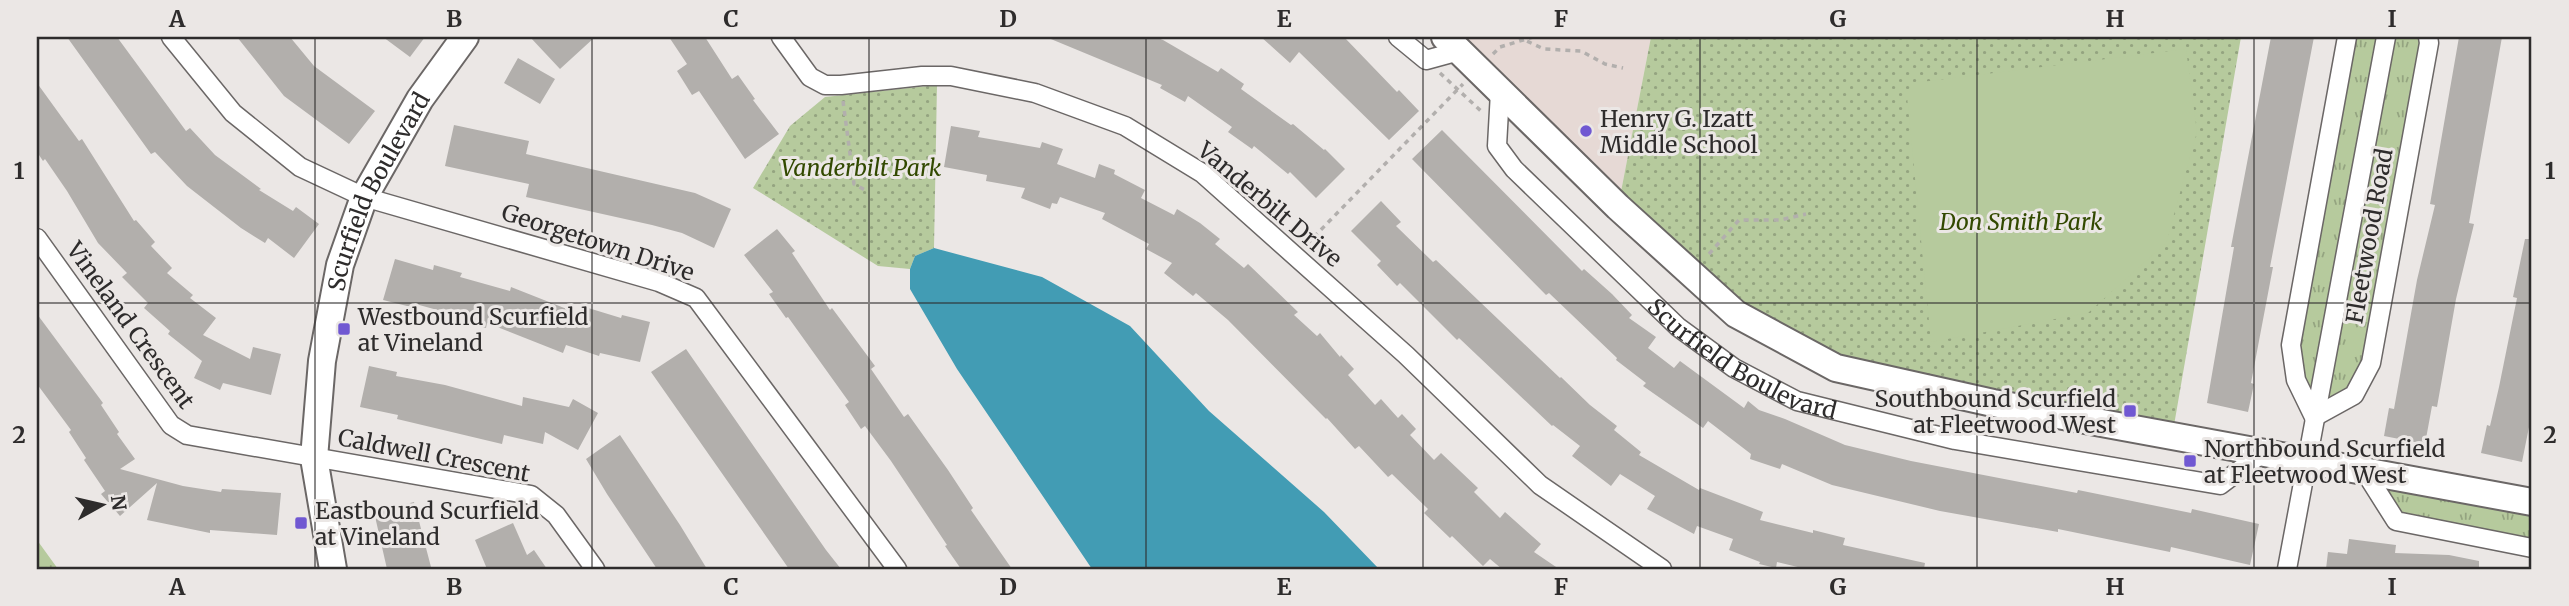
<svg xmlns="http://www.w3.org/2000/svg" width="2569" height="606" font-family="Merriweather,serif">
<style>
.built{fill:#e6d9d5}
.grass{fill:url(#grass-tufts)}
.park{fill:url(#park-dots)}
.pitch{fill:#b6ca9d}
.water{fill:#429cb4}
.building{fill:#b2afac}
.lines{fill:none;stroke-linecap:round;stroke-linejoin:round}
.street-casing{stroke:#6b6766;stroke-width:21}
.secondary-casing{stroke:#6b6766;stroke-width:30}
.path{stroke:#b2afad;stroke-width:3.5;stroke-dasharray:5 5;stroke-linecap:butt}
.street{stroke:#fff;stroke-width:18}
.secondary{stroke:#fff;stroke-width:26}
.grid{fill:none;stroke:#2e2c2c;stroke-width:2;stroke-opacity:0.55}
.poi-dot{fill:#7058d2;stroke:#ebe7e5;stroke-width:2.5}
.labels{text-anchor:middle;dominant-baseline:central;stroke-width:6;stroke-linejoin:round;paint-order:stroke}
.poi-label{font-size:23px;fill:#2e2c2c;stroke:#ebe7e5;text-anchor:start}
.park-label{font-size:23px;font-style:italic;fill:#324900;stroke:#ebe7e5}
.street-label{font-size:23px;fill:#2e2c2c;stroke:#ebe7e5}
.neatline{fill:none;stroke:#2e2c2c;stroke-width:2.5}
.grid-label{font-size:23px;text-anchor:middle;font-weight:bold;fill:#2e2c2c}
</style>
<defs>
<pattern id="grass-tufts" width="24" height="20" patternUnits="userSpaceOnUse" patternTransform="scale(1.75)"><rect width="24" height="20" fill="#b6ca9d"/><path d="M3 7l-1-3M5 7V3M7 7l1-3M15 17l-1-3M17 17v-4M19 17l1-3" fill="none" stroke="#94a480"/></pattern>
<pattern id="park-dots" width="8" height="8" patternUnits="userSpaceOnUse" patternTransform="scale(1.75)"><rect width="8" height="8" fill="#b6ca9d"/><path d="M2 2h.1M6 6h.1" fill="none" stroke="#94a480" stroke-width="1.8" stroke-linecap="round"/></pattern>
</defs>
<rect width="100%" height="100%" fill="#ebe7e5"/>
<path class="built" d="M1445 37H1651L1618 207Z"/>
<path class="grass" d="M2347 37H2428L2371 363 2354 395 2314 417 2291 345Z
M2365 472 2532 502V548L2396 521Z
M37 540 58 569H37Z"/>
<path class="park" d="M1651 37H2241L2172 437 1836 368 1736 314 1618 207Z
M937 85 934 248 915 256 910 269 878 266 753 188 790 126 825 97Z"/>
<path class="pitch" d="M2186 49 2197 132 2166 243 2088 313 1931 342 1907 96 1921 82Z"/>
<path class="water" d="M934 248 1042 277 1130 326 1209 411 1324 512 1379 569H1092L957 369 910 289V269L915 256Z"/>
<path class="building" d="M67 37H117L186 131 190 128 215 155 261 189 259 190 293 211 296 207 319 224 294 258 268 238 265 243 241 228 187 186 155 152 151 154Z
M237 37H290L314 66 375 111 349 144 284 96Z
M383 37H425L410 57Z
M530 37H595L560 69Z
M669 37H705L732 79 738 75 755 99 753 100 779 134 745 159 699 91 692 95 677 71 687 64Z
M1046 37H1155L1163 40 1218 72 1221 68 1244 84 1241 89 1291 125 1293 124 1324 150 1325 149 1345 169 1316 198 1290 172 1288 174 1254 146 1252 149 1228 132 1232 127 1188 96 1185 102 1160 88 1162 85Z
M1261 37H1344L1397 92 1399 90 1419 111 1389 140 1299 52 1290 63Z
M2271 37H2314L2270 267H2273L2251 383 2254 384 2248 412 2207 403 2234 247H2231Z
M2459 37H2502L2469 223 2474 224 2456 299 2437 407 2432 406 2425 444 2384 436 2389 408 2394 409 2417 280 2435 205 2430 204Z
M518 58 555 79 540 104 504 83Z
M37 83 79 141 82 139 134 221 136 220 155 242 151 246 172 268 167 273 193 295 190 298 216 318 203 335 250 359 253 347 281 354 271 395 223 383 220 390 194 378 202 361 168 334 170 331 144 308 148 303 122 277 127 273 98 243 67 191 45 159 43 161 37 152Z
M454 125 529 141 526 154 695 193 731 209 714 248 682 233 652 225 526 197 529 184 445 166Z
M951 126 980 131 978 137 1040 148 1042 142 1063 149 1057 164 1095 178 1099 164 1115 170 1114 174 1145 190 1141 198 1174 215 1177 209 1200 223 1220 239 1215 244 1244 268 1248 264 1298 312 1294 315 1317 336 1320 333 1340 357 1341 355 1354 369 1348 375 1375 405 1381 399 1398 418 1402 414 1416 429 1410 435 1434 460 1441 453 1478 488 1474 492 1500 518 1505 512 1541 544 1534 552 1559 569H1502L1490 559 1483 566 1452 536 1450 538 1424 513 1428 509 1392 474 1388 477 1359 446 1355 449 1327 418 1326 419 1228 320 1196 293 1193 296 1164 273 1172 263 1146 249 1149 244 1102 219 1105 213 1060 197 1057 204 1052 203 1050 209 1021 198 1025 188 986 181 987 175 944 167Z
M1442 130 1582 271 1584 269 1612 294 1632 315 1629 318 1656 337 1648 348 1674 368 1680 361 1744 408 1748 401 1759 410 1785 419 1845 445 1911 461 2077 493 2078 490 2191 513 2192 509 2259 524 2250 565 2171 547 2170 552 2058 529V532L1940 511 1832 485 1782 464 1780 469 1750 459 1751 454 1708 421 1703 428 1643 386 1646 383 1616 360 1617 358 1549 293 1546 295 1412 159Z
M1381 201 1401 222 1396 226 1433 262 1436 260 1560 378 1561 377 1590 405 1617 426 1614 430 1641 452 1639 455 1699 490 1700 488 1763 512 1760 520 1813 533V530L1845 538 1843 545 1925 563 1924 569H1806L1777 562 1776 568 1759 564 1760 562 1729 550 1733 539 1697 526 1694 534 1647 509 1655 496 1620 474 1611 486 1572 456 1580 446 1553 425 1552 426 1459 338 1457 340 1400 283 1397 286 1377 265 1381 261 1351 231Z
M777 229 795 251 792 253 830 310 832 308 875 366 871 369 904 417 908 414 948 470 973 508 971 510 1012 569H961L945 546 947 545 891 461 865 426 861 429 845 405 849 402 788 317 786 318 769 294 773 292 744 255Z
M2525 239H2532V423L2530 422 2522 462 2481 453 2487 425 2490 426 2499 387 2517 298 2513 297Z
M395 259 433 270 434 265 462 273 460 277 510 291 511 287 582 315 585 307 621 318 622 315 650 322 640 362 600 353 599 356 566 345 563 353 487 323 486 328 458 320 459 316 412 303 411 307 383 300Z
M37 314 103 403 101 405 119 432 117 434 135 459 120 469 183 486 221 492 222 489 281 493 277 535 210 530V533L147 520 157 483 120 516 101 494 105 491 84 460 86 458 69 432 71 430 37 384Z
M686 349 826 550 841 569H789L651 372Z
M369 366 397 372 396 376 445 385 522 406 523 397 569 407 573 399 598 413 578 450 545 432 543 444 504 435 502 444 397 419 398 415 360 407Z
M620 435 680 525 707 569H657L607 494 586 459Z
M414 502 431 567 422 569H387L374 512Z
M513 523 527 555 534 550 547 569H487L475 540Z
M2349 539 2396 545 2395 553 2449 555 2479 561V569H2326L2328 552 2347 554Z"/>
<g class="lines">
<defs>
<g id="street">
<path d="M171 37 233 113 300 167 364 197 659 282 696 298 897 569"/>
<path d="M781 37 810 77 825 85H841L922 76H951L1035 93 1125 126 1202 173 1406 355 1540 485 1662 569"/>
<path d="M1398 37 1426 60 1459 51"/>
<path d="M2347 37 2291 345 2296 380 2314 417 2354 395 2371 363 2429 43 2428 37"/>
<path id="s1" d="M1500 92 1497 146 1514 169 1678 327 1734 368 1797 401 1955 440 2220 485 2261 454"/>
<path d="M37 238 171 425 187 435 531 495 556 515 595 569"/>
<path d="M2365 472 2396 521 2532 548"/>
<path d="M2287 569 2386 37"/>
</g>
<g id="secondary">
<path d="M1445 37 1618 207 1736 314 1836 368 1993 403 2532 502"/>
<path id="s2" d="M333 569 314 458 322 361 340 265 364 197 420 99 465 37"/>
</g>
</defs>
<use href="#street" class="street-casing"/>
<use href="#secondary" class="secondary-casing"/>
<path class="path" d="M1518 37 1544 49 1581 51 1605 64 1623 68
M1493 54 1500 47 1533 37
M1440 73 1481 111
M843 101 854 184 867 191
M1307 244 1463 84
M1709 254 1739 220H1780L1806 214"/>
<use href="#street" class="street"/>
<use href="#secondary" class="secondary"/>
</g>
<path class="grid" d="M315 37V569M592 37V569M869 37V569M1146 37V569M1423 37V569M1700 37V569M1977 37V569M2254 37V569M37 303H2532"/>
<g class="poi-dot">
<circle cx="1586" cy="131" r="7"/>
<rect x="337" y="322" width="14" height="14" rx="3.5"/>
<rect x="2123" y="404" width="14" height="14" rx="3.5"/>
<rect x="2183" y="454" width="14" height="14" rx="3.5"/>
<rect x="294" y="516" width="14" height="14" rx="3.5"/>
</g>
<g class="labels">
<g class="poi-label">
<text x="1600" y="118">Henry G. Izatt<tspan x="1600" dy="26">Middle School</tspan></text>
<text x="358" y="316">Westbound Scurfield<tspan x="358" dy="26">at Vineland</tspan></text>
<text x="2116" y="398" text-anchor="end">Southbound Scurfield<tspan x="2116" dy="26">at Fleetwood West</tspan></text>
<text x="2204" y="448">Northbound Scurfield<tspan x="2204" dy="26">at Fleetwood West</tspan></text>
<text x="315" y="510">Eastbound Scurfield<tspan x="315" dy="26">at Vineland</tspan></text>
</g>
<g class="park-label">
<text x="861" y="167">Vanderbilt Park</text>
<text x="2021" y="221">Don Smith Park</text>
</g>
<g class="street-label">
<text stroke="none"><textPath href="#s2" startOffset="390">Scurfield Boulevard</textPath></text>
<text transform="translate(1270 204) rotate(40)">Vanderbilt Drive</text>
<text transform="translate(2369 236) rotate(-80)">Fleetwood Road</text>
<text transform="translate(598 242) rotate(18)">Georgetown Drive</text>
<text transform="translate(131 325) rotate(54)">Vineland Crescent</text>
<text stroke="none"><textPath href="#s1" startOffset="383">Scurfield Boulevard</textPath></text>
<text transform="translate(434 455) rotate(11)">Caldwell Crescent</text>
</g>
</g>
<rect width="2569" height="606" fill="none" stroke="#ebe7e5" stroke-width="77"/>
<g transform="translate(102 505) rotate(82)" stroke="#ebe7e5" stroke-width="5" paint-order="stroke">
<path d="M0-5L12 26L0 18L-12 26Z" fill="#2e2c2c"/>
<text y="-10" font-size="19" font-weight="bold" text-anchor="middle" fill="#2e2c2c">N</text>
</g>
<rect x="38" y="38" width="2492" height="530" class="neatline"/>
<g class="grid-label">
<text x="177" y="27">A</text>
<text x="454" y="27">B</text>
<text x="731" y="27">C</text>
<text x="1008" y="27">D</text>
<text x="1284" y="27">E</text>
<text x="1561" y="27">F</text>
<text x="1838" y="27">G</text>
<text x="2115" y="27">H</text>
<text x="2392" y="27">I</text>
<text x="19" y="179">1</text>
<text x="2550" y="179">1</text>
<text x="19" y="443">2</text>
<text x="2550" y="443">2</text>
<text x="177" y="595">A</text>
<text x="454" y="595">B</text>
<text x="731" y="595">C</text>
<text x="1008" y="595">D</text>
<text x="1284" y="595">E</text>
<text x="1561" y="595">F</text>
<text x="1838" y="595">G</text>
<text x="2115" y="595">H</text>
<text x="2392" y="595">I</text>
</g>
</svg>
